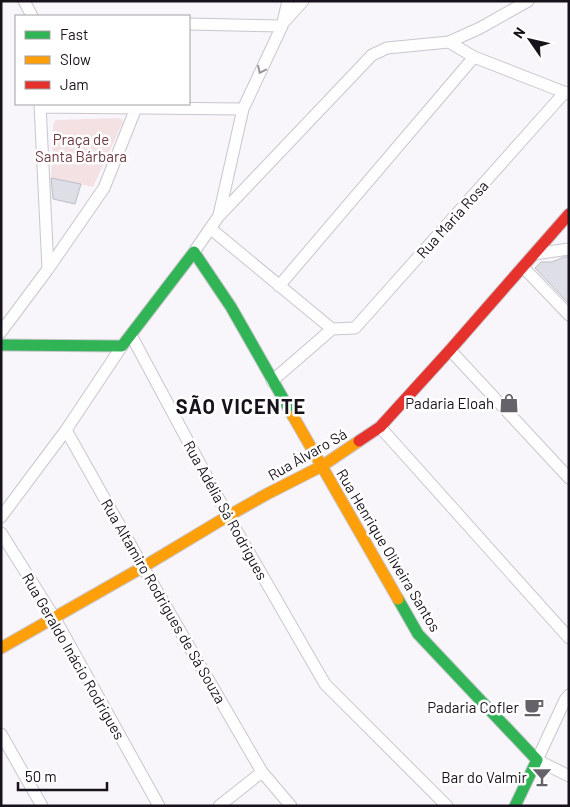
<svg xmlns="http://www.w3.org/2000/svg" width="570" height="807" font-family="Barlow,sans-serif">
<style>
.green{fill:#f4e1e4}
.building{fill:#dddee6;stroke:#bebec6}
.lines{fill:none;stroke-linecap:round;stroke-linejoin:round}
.street-casing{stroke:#c9c6cd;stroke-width:13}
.fast-casing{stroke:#c9c6cd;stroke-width:13}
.slow-casing{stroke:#c9c6cd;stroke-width:13}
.jam-casing{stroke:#c9c6cd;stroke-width:13}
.street{stroke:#fefefe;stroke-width:11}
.fast{stroke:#30b455;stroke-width:11}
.slow{stroke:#ff9f0a;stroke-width:11}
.jam{stroke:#e5322d;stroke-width:11}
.oneway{stroke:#969498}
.labels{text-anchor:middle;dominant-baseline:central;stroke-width:5;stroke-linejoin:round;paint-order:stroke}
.park-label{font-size:15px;fill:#6c3a41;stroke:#fff}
.street-label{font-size:15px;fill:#17121b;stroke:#fff}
.poi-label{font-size:15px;fill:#17121b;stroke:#fff;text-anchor:end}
.district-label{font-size:20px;font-weight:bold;letter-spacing:1px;fill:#17121b;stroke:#fff}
</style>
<rect width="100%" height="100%" fill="#f8f6fb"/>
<path class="green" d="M119 118 121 119 123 122 93 187 51 178 53 125 56 120Z"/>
<path class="building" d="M51 178 81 184 75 204 53 199Z
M564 257H569V304L535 268 541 262H552Z"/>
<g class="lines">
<defs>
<path id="street" d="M24 1 32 16
M284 22 303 1
M189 24 282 26
M449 42 480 28 528 1
M40 104 48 269
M40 107 243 109
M219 215 243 109 282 26 288 1
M211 229 332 329
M194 252 218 217 372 55 387 48 449 42 474 57 569 94
M534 254 569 249
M523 267 569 315
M279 286 474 57
M332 329 355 328 565 92
M1 332 48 269 104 188 136 108
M131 335 228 516 325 684 447 806
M450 350 569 478
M272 381 332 329
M380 427 569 638
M66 430 143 567 262 772 291 806
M1 517 66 430 122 346
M1 533 54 617 159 806
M569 695 565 700 537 760 569 776
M1 734 42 806
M219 806 262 772"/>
<path id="fast" d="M1 345 122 346 194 252 231 307 293 416
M398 599 418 634 537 760 515 806"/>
<path id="slow" d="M293 416 398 599
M1 648 143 567 228 516 267 494 322 466 359 441"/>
<path id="jam" d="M359 441 380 427 450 350 569 214"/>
</defs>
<use href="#street" class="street-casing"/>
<use href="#fast" class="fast-casing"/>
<use href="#slow" class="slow-casing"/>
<use href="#jam" class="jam-casing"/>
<use href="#street" class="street"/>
<use href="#fast" class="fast"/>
<use href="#slow" class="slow"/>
<use href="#jam" class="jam"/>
</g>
<defs><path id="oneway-chevron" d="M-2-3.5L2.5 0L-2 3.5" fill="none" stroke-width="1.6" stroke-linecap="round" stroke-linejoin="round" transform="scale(1.25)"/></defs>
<use class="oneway" href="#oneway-chevron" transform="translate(261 70) rotate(115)"/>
<defs>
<symbol id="shop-bare" viewBox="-9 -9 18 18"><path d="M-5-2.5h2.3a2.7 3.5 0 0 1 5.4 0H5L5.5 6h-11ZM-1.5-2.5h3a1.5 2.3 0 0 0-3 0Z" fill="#666269" stroke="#fff" stroke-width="2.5" paint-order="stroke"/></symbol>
<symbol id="cafe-bare" viewBox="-9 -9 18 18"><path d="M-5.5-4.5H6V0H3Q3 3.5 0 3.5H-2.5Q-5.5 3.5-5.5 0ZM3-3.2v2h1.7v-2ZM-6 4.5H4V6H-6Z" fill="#666269" stroke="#fff" stroke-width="2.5" paint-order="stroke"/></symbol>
<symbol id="bar-bare" viewBox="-9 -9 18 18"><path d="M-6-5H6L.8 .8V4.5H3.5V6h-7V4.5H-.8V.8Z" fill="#666269" stroke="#fff" stroke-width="2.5" paint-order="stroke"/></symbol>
</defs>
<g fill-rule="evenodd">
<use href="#shop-bare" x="495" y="389" width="28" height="28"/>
<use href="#cafe-bare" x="520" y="693" width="28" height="28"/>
<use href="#bar-bare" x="528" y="763" width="28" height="28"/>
</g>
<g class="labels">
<g class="park-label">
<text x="81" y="139">Praça de<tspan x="81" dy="17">Santa Bárbara</tspan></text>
</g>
<g class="street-label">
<text transform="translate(452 219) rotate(-48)">Rua Maria Rosa</text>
<text transform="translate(307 454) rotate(-30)">Rua Álvaro Sá</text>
<text transform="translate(226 510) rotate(61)">Rua Adélia Sá Rodrigues</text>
<text transform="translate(389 550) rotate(59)">Rua Henrique Oliveira Santos</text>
<text transform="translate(164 601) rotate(60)">Rua Altamiro Rodrigues de Sá Souza</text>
<text transform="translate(74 656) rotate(60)">Rua Geraldo Inácio Rodrigues</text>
</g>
<g class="poi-label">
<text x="494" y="403">Padaria Eloah</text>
<text x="519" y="707">Padaria Cofler</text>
<text x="527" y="777">Bar do Valmir</text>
</g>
<g class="district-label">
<text x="241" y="406">SÃO VICENTE</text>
</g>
</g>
<rect width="570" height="807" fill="none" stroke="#17121b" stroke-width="5"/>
<rect x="15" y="15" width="175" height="90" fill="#ffffff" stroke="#a2a0a4"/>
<rect x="25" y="31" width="25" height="8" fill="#30b455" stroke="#a2a0a4"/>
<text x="60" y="40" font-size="15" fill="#17121b">Fast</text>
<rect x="25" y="56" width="25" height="8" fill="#ff9f0a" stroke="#a2a0a4"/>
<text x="60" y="65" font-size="15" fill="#17121b">Slow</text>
<rect x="25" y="81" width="25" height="8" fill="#e5322d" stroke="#a2a0a4"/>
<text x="60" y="90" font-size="15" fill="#17121b">Jam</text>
<g transform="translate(530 40) rotate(304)" stroke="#ffffff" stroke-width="4" paint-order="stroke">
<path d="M0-4L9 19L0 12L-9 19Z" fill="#17121b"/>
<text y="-8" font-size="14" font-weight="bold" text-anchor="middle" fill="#17121b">N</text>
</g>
<path d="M18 782v8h89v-8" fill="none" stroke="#17121b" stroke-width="2.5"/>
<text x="25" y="782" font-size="15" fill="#17121b" stroke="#ffffff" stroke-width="4" paint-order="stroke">50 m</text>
</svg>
